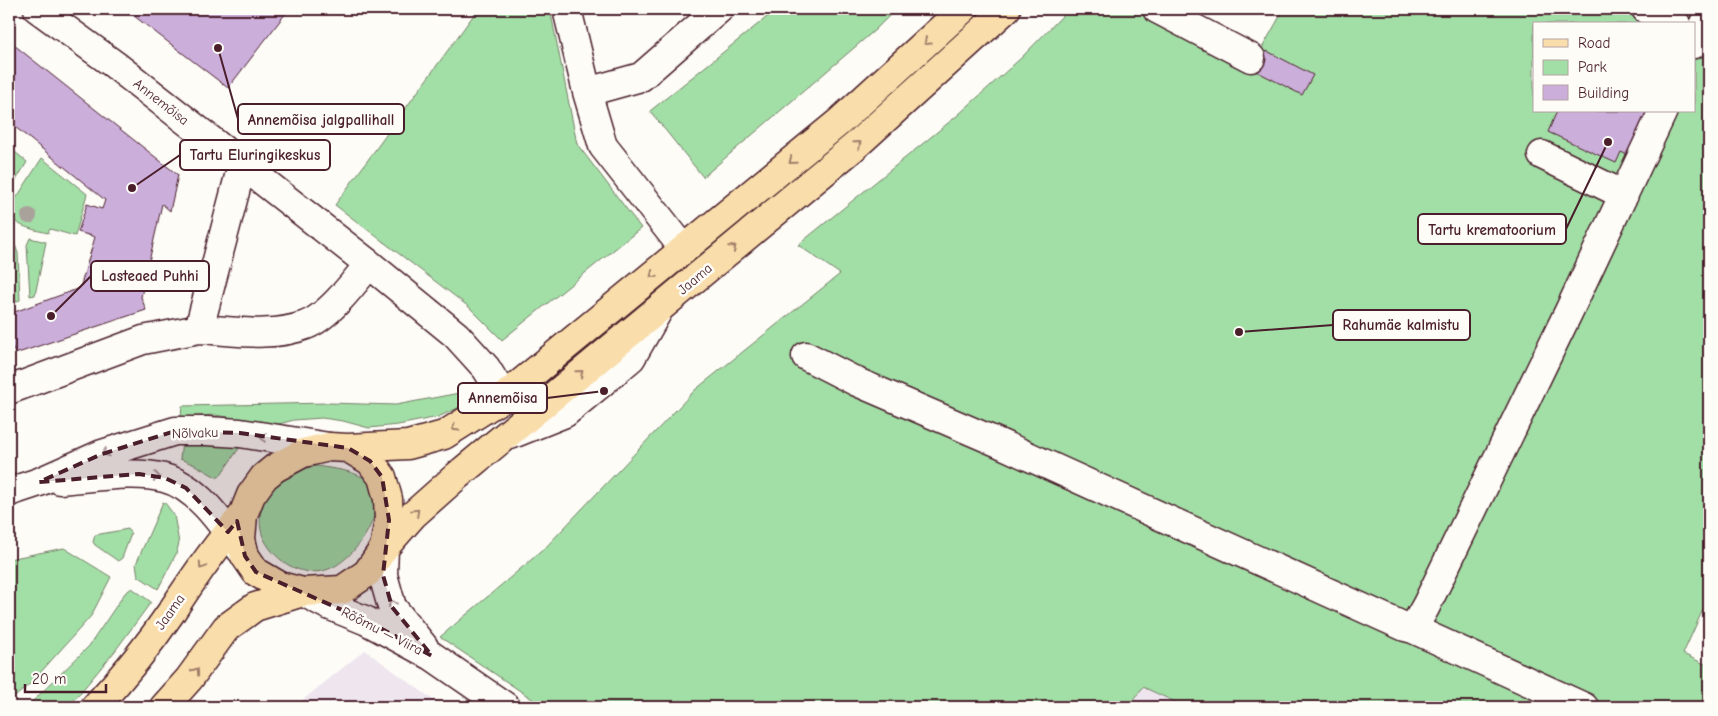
<svg xmlns="http://www.w3.org/2000/svg" width="1718" height="716" font-family="'Comic Neue',sans-serif">
<style>
.built{fill:#eee5ef}
.green{fill:#a2dfa6;stroke:#767f68;fill-rule:evenodd}
.building{fill:#ccaedb;stroke:#4a1f2b}
.lines{fill:none;stroke-linecap:round;stroke-linejoin:round}
.minor-casing{stroke:#4a1f2b;stroke-width:31}
.major-casing{stroke:#4a1f2b;stroke-width:31}
.minor{stroke:#fdfcf7;stroke-width:28}
.major{stroke:#f9deab;stroke-width:28}
.tree{fill:#a9a29b}
.oneway{stroke:#a27e6b}
.oneway2{stroke:#ac999b}
.marked{fill:#4a1f2b;fill-opacity:0.2;stroke:#4a1f2b;stroke-width:4;stroke-dasharray:10 6;stroke-linejoin:round}
.labels{text-anchor:middle;dominant-baseline:central;stroke-width:5;stroke-linejoin:round;paint-order:stroke}
.street-label{font-size:14px;fill:#4a1f2b;stroke:#fdfcf7}
.leader{fill:none;stroke:#4a1f2b;stroke-width:2}
.callout-dot{fill:#4a1f2b;stroke:#fdfcf7;stroke-width:2}
.callout{fill:#fdfcf7;stroke:#4a1f2b;stroke-width:2}
.callout-label{font-size:15px;text-anchor:middle;font-weight:bold;fill:#4a1f2b}
</style>
<rect width="100%" height="100%" fill="#fdfcf7"/>
<filter id="ink" filterUnits="userSpaceOnUse"><feTurbulence type="fractalNoise" baseFrequency=".02" numOctaves="2"/><feDisplacementMap in="SourceGraphic" scale="10" xChannelSelector="R" yChannelSelector="G"/><feConvolveMatrix kernelMatrix="1 2 1 2 8 2 1 2 1" color-interpolation-filters="sRGB"/></filter>
<g filter="url(#ink)">
<path class="built" d="M365 650 443 707H294Z
M1143 686 1186 707H1128Z"/>
<path class="green" d="M478 9H550L577 144 641 228 502 340 469 307 335 205Z
M777 9H896L875 30 703 177 650 111Z
M1069 9H1149L1252 66 1284 9H1709V596L1683 654 1709 666V707H1186L1143 687 1128 707H544L440 637 545 548 695 390 840 274 798 245 958 115 1021 58ZM1534 24H1694V111H1534Z
M9 147 27 162 9 192Z
M42 158 87 194 75 236 50 229 48 233C36 230 16 227 9 215L12 205Z
M9 237 15 245 18 253 20 300 9 304Z
M30 238 46 242 35 295 30 296 27 245Z
M470 391 458 408 438 417 398 425 369 428 343 421 322 418 294 420 275 425 215 415 181 417 182 406 328 403 396 405Z
M182 441 234 445 240 447 219 477H216L195 465 180 459Z
M317 466C333 469 355 470 368 481 393 505 356 558 331 568 305 580 276 563 264 539 256 523 261 499 273 486 277 481 286 475 291 472 299 468 309 468 317 466Z
M163 502 165 503 174 515 179 543 176 554 158 589 138 576 136 564Z
M128 529 131 534 122 558 118 561 95 545 93 542 95 535Z
M64 548 111 577 91 616 31 683 9 702V559Z
M132 588 151 602 115 651 70 705 68 707H27L89 646 125 593Z"/>
<path class="building" d="M125 9H289L228 88Z
M9 41 178 175 170 211 162 204 141 297 146 310 15 354 13 348 9 350V314L80 288 95 237 78 232 87 204 102 209 105 200 9 122Z
M1267 51 1313 75 1302 95 1256 71Z
M1557 111H1660L1638 160 1621 152 1616 163 1548 132Z"/>
<g class="lines">
<defs>
<path id="minor" d="M38 9 115 65 369 264 456 335 486 368 504 397
M567 9 587 92
M1157 9 1251 58
M1646 9 1676 24
M1694 44 1709 13
M1542 155 1624 195
M684 249 603 146 587 92 641 77 719 9
M199 329C234 331 273 338 306 325 328 317 354 283 369 264
M806 356 857 382 999 443 1405 627 1413 629 1426 606 1569 311 1663 111
M9 390 143 340 199 329 242 165
M510 435 565 413 599 385 631 358 658 311
M60 480C92 478 134 470 164 478 197 486 222 524 241 550
M9 492 39 482 102 454 175 431H207L240 433 329 447
M384 548 383 575 392 607 424 647
M303 592 328 605 367 621 432 656 506 707
M1413 629 1584 707"/>
<path id="major" d="M348 448 370 461 382 477 388 499 389 520 384 548 367 573 342 590 303 592 280 586 256 572 245 556 241 539 243 515 251 495 264 477 275 468 303 453 329 447 348 448 408 445 444 435 504 397 839 122 963 9
M384 548 413 515 458 475 854 147 1006 9
M95 707C123 677 149 645 172 611 194 577 216 545 243 515
M164 707 189 679 226 628 255 607 303 592"/>
</defs>
<use href="#minor" class="minor-casing"/>
<use href="#major" class="major-casing"/>
<use href="#minor" class="minor"/>
<use href="#major" class="major"/>
</g>
<circle class="tree" cx="29" cy="216" r="8"/>
<defs><path id="oneway-chevron" d="M-2-3.5L2.5 0L-2 3.5" fill="none" stroke-width="1.6" stroke-linecap="round" stroke-linejoin="round" transform="scale(1.25)"/></defs>
<g class="oneway">
<use href="#oneway-chevron" transform="translate(927 42) rotate(138)"/>
<use href="#oneway-chevron" transform="translate(858 144) rotate(-41)"/>
<use href="#oneway-chevron" transform="translate(792 161) rotate(141)"/>
<use href="#oneway-chevron" transform="translate(733 248) rotate(-40)"/>
<use href="#oneway-chevron" transform="translate(653 275) rotate(141)"/>
<use href="#oneway-chevron" transform="translate(580 373) rotate(-39)"/>
<use href="#oneway-chevron" transform="translate(455 428) rotate(148)"/>
<use href="#oneway-chevron" transform="translate(416 512) rotate(-43)"/>
<use href="#oneway-chevron" transform="translate(202 566) rotate(124)"/>
<use href="#oneway-chevron" transform="translate(196 671) rotate(-55)"/>
</g>
<g class="oneway2">
<use href="#oneway-chevron" transform="translate(263 437) rotate(-170)"/>
<use href="#oneway-chevron" transform="translate(105 453) rotate(160)"/>
<use href="#oneway-chevron" transform="translate(157 477) rotate(9)"/>
<use href="#oneway-chevron" transform="translate(392 603) rotate(-112)"/>
</g>
</g>
<path class="marked" d="M175 431 240 433 348 448 370 461 382 477 389 520 383 575 392 607 432 656 367 621 256 572 245 556 237 521 228 532 186 488 165 478 139 474 39 482 102 454Z"/>
<g class="labels">
<g class="street-label">
<text transform="translate(161 102) rotate(38)">Annemõisa</text>
<text transform="translate(695 279) rotate(-40)">Jaama</text>
<text transform="translate(195 433) rotate(-2)">Nõlvaku</text>
<text transform="translate(170 612) rotate(-55)">Jaama</text>
<text transform="translate(382 631) rotate(27)">Rõõmu — Viira</text>
</g>
</g>
<path class="leader" d="M218 48L238 119M132 188L180 155M1608 142L1566 229M51 316L91 276M1239 332L1333 325M604 391L547 398"/>
<g class="callout-dot">
<circle cx="218" cy="48" r="5"/>
<circle cx="132" cy="188" r="5"/>
<circle cx="1608" cy="142" r="5"/>
<circle cx="51" cy="316" r="5"/>
<circle cx="1239" cy="332" r="5"/>
<circle cx="604" cy="391" r="5"/>
</g>
<g class="callout">
<rect x="238" y="104" width="166" height="30" rx="5"/>
<rect x="180" y="140" width="150" height="30" rx="5"/>
<rect x="1418" y="214" width="148" height="30" rx="5"/>
<rect x="91" y="261" width="118" height="30" rx="5"/>
<rect x="1333" y="310" width="137" height="30" rx="5"/>
<rect x="458" y="383" width="89" height="30" rx="5"/>
</g>
<g class="callout-label">
<text x="321" y="125">Annemõisa jalgpallihall</text>
<text x="255" y="160">Tartu Eluringikeskus</text>
<text x="1492" y="235">Tartu krematoorium</text>
<text x="150" y="281">Lasteaed Puhhi</text>
<text x="1401" y="330">Rahumäe kalmistu</text>
<text x="503" y="403">Annemõisa</text>
</g>
<rect width="1718" height="716" fill="none" stroke="#fdfcf7" stroke-width="30"/>
<rect x="15" y="15" width="1688" height="686" fill="none" stroke="#4a1f2b" stroke-width="2" filter="url(#ink)"/>
<rect x="1533" y="22" width="162" height="90" fill="#fdfcf7" stroke="#b5a4a5"/>
<rect x="1543" y="39" width="25" height="8" fill="#f9deab" stroke="#b5a4a5"/>
<text x="1578" y="48" font-size="15" fill="#4a1f2b">Road</text>
<rect x="1543" y="60" width="25" height="15" fill="#a2dfa6" stroke="#b5a4a5"/>
<text x="1578" y="72" font-size="15" fill="#4a1f2b">Park</text>
<rect x="1543" y="85" width="25" height="15" fill="#ccaedb" stroke="#b5a4a5"/>
<text x="1578" y="98" font-size="15" fill="#4a1f2b">Building</text>
<path d="M25 684v8h81v-8" fill="none" stroke="#4a1f2b" stroke-width="2.5"/>
<text x="32" y="684" font-size="15" fill="#4a1f2b" stroke="#fdfcf7" stroke-width="4" paint-order="stroke">20 m</text>
</svg>
